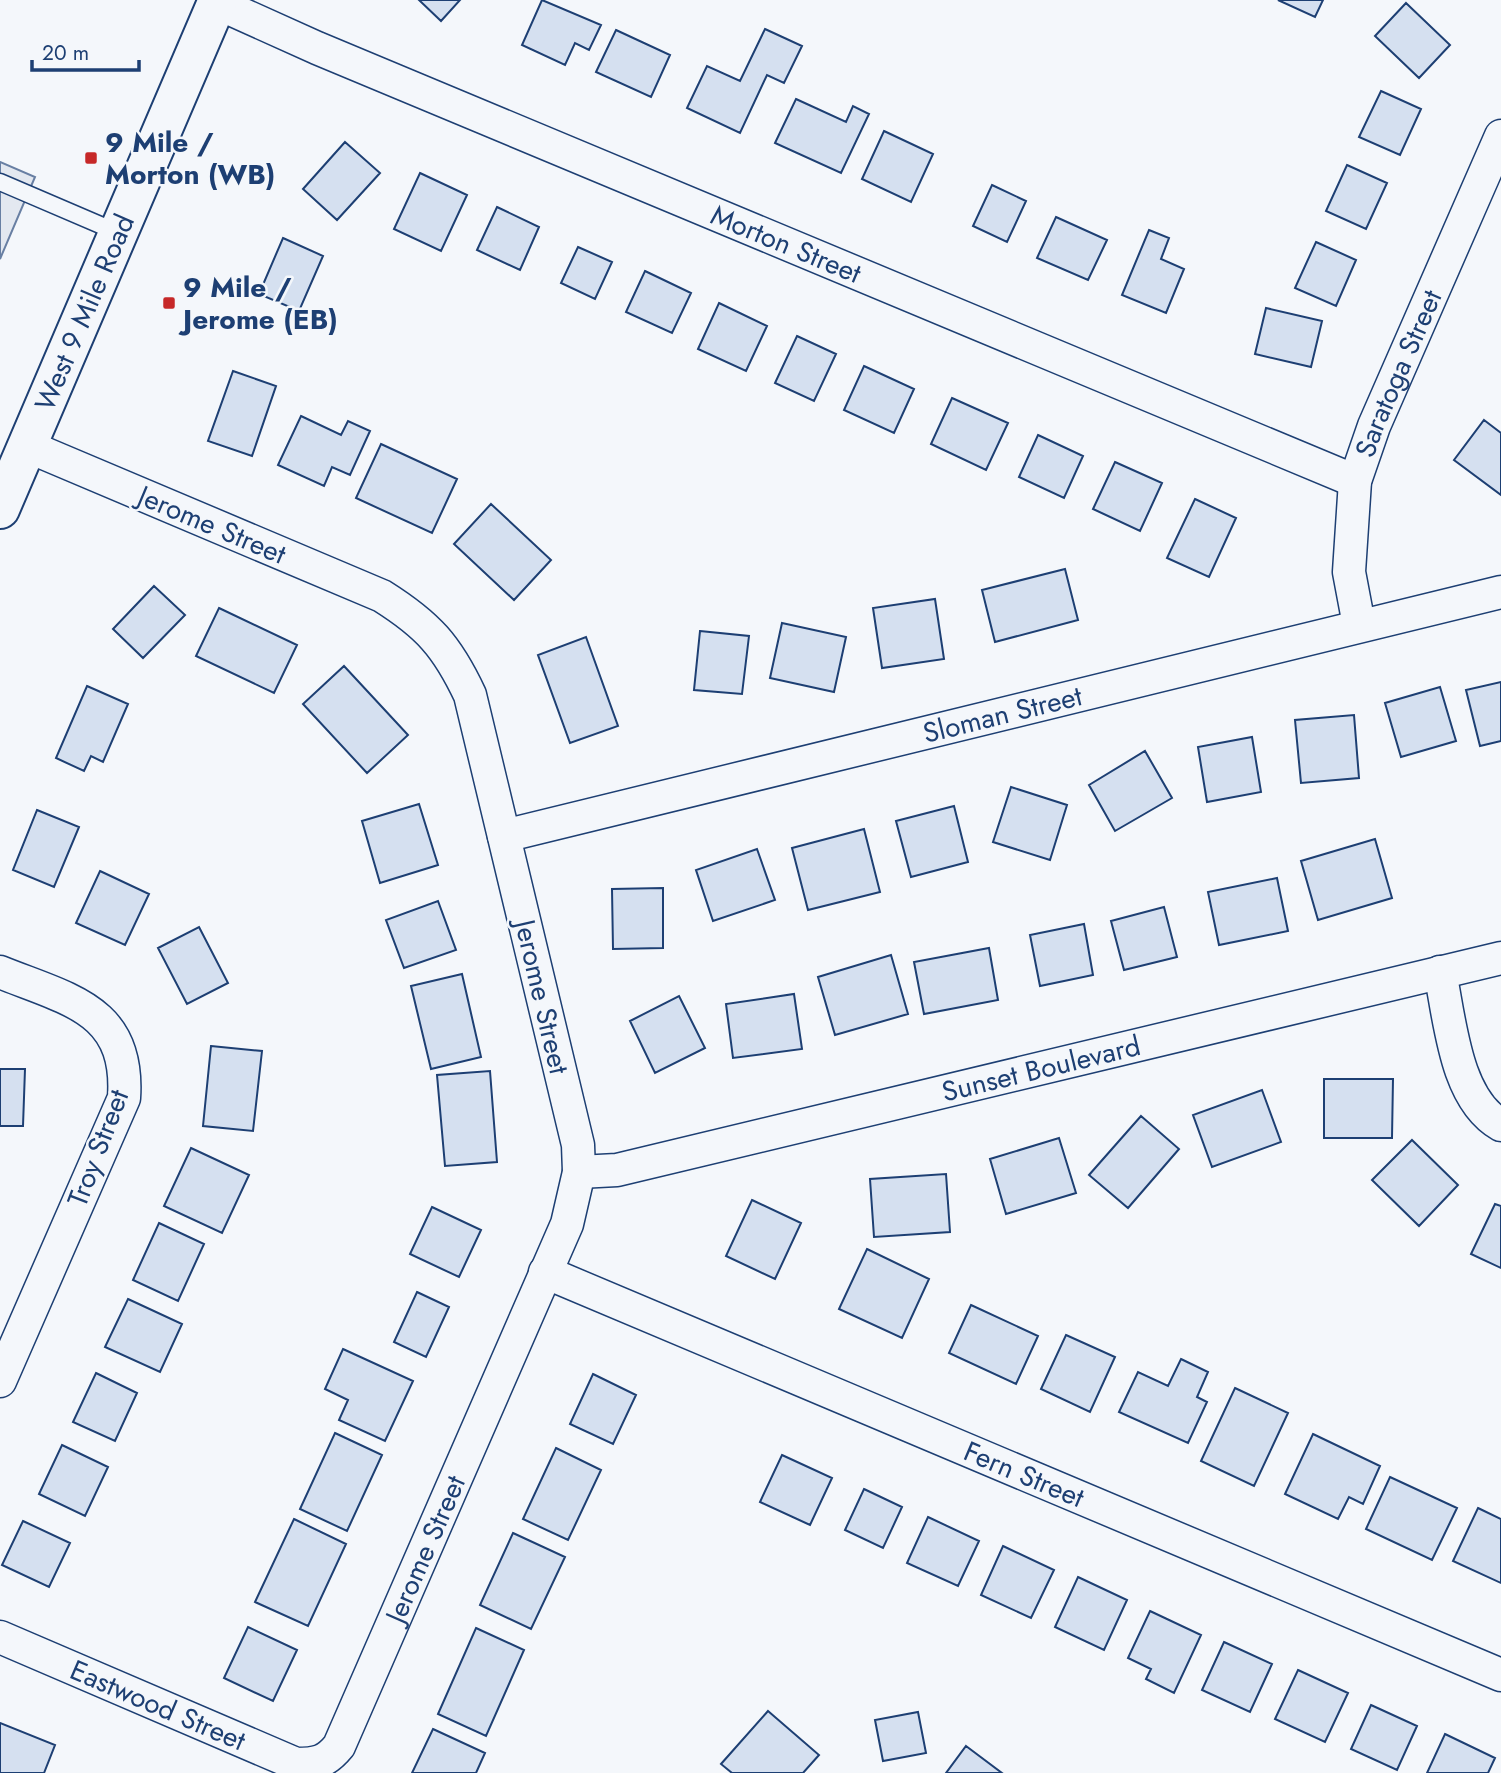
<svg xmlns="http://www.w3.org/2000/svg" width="1501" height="1773" font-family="Jost,sans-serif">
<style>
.parking{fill:#e3e8f0;stroke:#687fa3;stroke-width:2}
.building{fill:#d5e0f0;stroke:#1d3f73;stroke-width:2}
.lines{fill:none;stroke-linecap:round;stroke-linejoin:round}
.lane-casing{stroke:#1d3f73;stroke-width:19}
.street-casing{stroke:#1d3f73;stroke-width:35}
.secondary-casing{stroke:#1d3f73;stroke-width:42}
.lane{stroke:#f4f7fb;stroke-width:16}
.street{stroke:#f4f7fb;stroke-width:32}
.secondary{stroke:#f4f7fb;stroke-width:38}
.poi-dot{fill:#c62828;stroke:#f4f7fb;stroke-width:2.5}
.labels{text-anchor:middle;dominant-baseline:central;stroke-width:5;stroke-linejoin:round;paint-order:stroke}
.poi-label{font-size:28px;font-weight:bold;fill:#1d3f73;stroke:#f4f7fb;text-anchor:start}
.street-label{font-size:28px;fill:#1d3f73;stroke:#f4f7fb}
</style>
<rect width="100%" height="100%" fill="#f4f7fb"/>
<path class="parking" d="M0 162 35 177 0 259Z"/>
<path class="building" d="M419 0H460L441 21Z
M542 0 601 25 589 50 575 43 565 65 522 45Z
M1278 0H1323L1315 17Z
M1406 3 1450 45 1419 78 1375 36Z
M765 29 802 46 784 83 767 75 740 133 687 108 707 66 740 81Z
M616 30 670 55 651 97 596 72Z
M1381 91 1421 109 1400 155 1359 137Z
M796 99 846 122 853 106 869 114 841 173 775 143Z
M884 131 933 154 911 202 862 179Z
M345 142 380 173 337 220 303 189Z
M1347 165 1387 183 1366 229 1326 211Z
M420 173 467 195 441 251 394 229Z
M992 185 1026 201 1007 242 973 226Z
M497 207 539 227 520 270 477 250Z
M1056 217 1107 240 1088 280 1037 258Z
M1149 230 1169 238 1161 259 1184 269 1166 313 1122 295Z
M283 238 323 256 299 311 259 294Z
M1316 242 1356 260 1336 306 1295 288Z
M578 247 612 262 595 299 561 283Z
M645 271 691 293 672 333 626 312Z
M719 303 767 326 746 371 698 349Z
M1266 308 1322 321 1311 367 1255 354Z
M797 336 836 354 814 401 775 383Z
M864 366 914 389 894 433 844 410Z
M233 371 276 386 252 456 208 441Z
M952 398 1008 423 986 470 931 444Z
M301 416 341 435 348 421 370 431 350 475 332 467 324 486 278 465Z
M1484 420 1501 433V495L1454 460Z
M1038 435 1083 456 1064 498 1019 477Z
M381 444 457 479 432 533 356 498Z
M1115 462 1162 483 1140 531 1093 509Z
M1195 499 1236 518 1209 577 1167 558Z
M491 504 551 560 514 600 454 544Z
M1065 569 1078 620 995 642 982 590Z
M154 586 185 615 143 658 113 629Z
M935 599 944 659 882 668 873 608Z
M219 608 297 645 274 693 196 656Z
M782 623 846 637 834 692 770 678Z
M700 631 749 636 742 694 694 690Z
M586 637 618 726 570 743 538 655Z
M344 666 408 735 367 773 303 704Z
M1501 682V741L1480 746 1466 690Z
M87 686 128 704 103 762 91 756 84 771 56 758Z
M1440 687 1456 741 1401 757 1385 703Z
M1354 715 1359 778 1301 783 1295 720Z
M1252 737 1261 792 1207 802 1198 747Z
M1145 751 1172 798 1115 831 1089 785Z
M1011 787 1067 805 1050 860 993 842Z
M419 804 438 865 380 883 362 821Z
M954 806 968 862 911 877 896 821Z
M37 810 79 827 54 887 13 870Z
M864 829 880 892 808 910 792 848Z
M1375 839 1392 898 1318 920 1301 861Z
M757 849 775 900 713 921 696 870Z
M100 871 149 894 125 945 76 923Z
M1277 878 1288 931 1219 945 1208 892Z
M663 888V948L613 949 612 889Z
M438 901 456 950 404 968 386 920Z
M1164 907 1177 957 1124 970 1111 921Z
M1084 924 1093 975 1040 986 1030 935Z
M199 927 228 983 187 1004 158 948Z
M989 948 998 1000 924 1014 914 962Z
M891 955 908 1014 835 1035 818 977Z
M462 974 481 1057 431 1069 411 986Z
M794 994 802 1049 733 1058 726 1004Z
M679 996 705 1048 655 1073 630 1021Z
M211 1046 262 1051 253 1131 203 1126Z
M0 1069H25L23 1126H0Z
M490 1071 497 1162 445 1166 437 1075Z
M1324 1079H1393L1392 1138H1324Z
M1262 1090 1281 1142 1212 1167 1193 1115Z
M1141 1116 1179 1149 1128 1208 1089 1175Z
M1059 1138 1076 1193 1006 1214 990 1159Z
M1412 1140 1458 1185 1419 1226 1372 1180Z
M191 1148 249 1175 222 1233 164 1206Z
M946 1174 950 1232 874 1237 870 1179Z
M752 1200 801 1223 775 1279 726 1256Z
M1495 1204 1501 1206V1268L1471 1254Z
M432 1207 481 1230 459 1277 410 1254Z
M159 1223 204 1244 178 1301 133 1280Z
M867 1249 929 1279 902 1338 839 1309Z
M417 1292 449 1307 426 1357 394 1342Z
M128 1299 182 1324 160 1372 105 1347Z
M971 1305 1038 1336 1016 1384 949 1353Z
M1066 1335 1115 1357 1090 1412 1041 1389Z
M343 1349 413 1381 385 1441 339 1420 348 1400 325 1389Z
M1181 1359 1208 1372 1197 1397 1207 1402 1188 1443 1119 1412 1138 1372 1168 1386Z
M96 1373 137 1393 115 1441 73 1422Z
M593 1374 636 1395 613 1444 570 1424Z
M1235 1388 1288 1413 1254 1486 1201 1461Z
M335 1433 382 1455 347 1531 300 1509Z
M1313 1434 1380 1466 1363 1504 1349 1497 1338 1519 1285 1494Z
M62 1445 108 1467 85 1516 39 1494Z
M556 1448 601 1470 568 1540 523 1519Z
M782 1455 832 1478 810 1525 760 1502Z
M1390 1477 1457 1508 1432 1560 1366 1529Z
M864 1489 902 1507 883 1548 845 1530Z
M1478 1508 1501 1519V1583L1453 1561Z
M928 1517 979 1541 958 1586 907 1563Z
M294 1519 346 1544 308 1626 255 1602Z
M23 1521 70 1543 49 1587 2 1565Z
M513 1533 565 1557 531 1629 480 1605Z
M1003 1546 1054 1570 1031 1618 981 1595Z
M1078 1577 1127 1600 1104 1650 1055 1627Z
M1150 1611 1201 1635 1174 1693 1146 1679 1151 1669 1128 1658Z
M248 1627 297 1650 273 1701 224 1678Z
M476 1628 524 1650 486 1736 438 1714Z
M1224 1642 1272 1664 1250 1712 1202 1690Z
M1298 1670 1348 1693 1325 1742 1275 1719Z
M1371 1705 1417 1726 1397 1770 1351 1749Z
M768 1711 819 1755 803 1773H732L721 1764Z
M918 1712 926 1753 883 1761 875 1720Z
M0 1723 55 1745 44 1773H0Z
M433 1729 485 1753 476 1773H412Z
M1445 1734 1495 1758 1488 1773H1427Z
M966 1746 1002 1773H946Z"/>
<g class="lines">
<defs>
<path id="lane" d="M0 182 119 233"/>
<g id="street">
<path id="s1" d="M217 3 317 48 1355 481"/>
<path id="s2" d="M1359 625 1349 572 1355 481 1374 426 1501 136"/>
<path id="s3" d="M504 836 1501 592"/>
<path d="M0 972C69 1000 130 1009 124 1098L0 1381"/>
<path d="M1440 972C1450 1020 1455 1099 1501 1125"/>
<path id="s4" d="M579 1172 617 1170 1501 958"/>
<path id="s5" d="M545 1272 1501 1675"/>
<path id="s6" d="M0 1637 296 1764C317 1764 326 1762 339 1746L567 1224 579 1172 578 1145 470 695C447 646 428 625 382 596L27 446"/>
</g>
<g id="secondary">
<path id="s7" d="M0 509 218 0"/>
</g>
</defs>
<use href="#lane" class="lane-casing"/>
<use href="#street" class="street-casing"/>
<use href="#secondary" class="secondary-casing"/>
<use href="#lane" class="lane"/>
<use href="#street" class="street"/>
<use href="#secondary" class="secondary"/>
</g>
<g class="poi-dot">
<rect x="84" y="151" width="14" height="14" rx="3.5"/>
<rect x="162" y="296" width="14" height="14" rx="3.5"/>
</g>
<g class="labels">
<g class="poi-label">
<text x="105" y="142">9 Mile /<tspan x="105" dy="32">Morton (WB)</tspan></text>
<text x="183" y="287">9 Mile /<tspan x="183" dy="32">Jerome (EB)</tspan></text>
</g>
<g class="street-label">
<text stroke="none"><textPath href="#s1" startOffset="618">Morton Street</textPath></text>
<text stroke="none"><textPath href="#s7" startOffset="214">West 9 Mile Road</textPath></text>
<text stroke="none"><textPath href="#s2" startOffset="261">Saratoga Street</textPath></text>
<text transform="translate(212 525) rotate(23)">Jerome Street</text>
<text stroke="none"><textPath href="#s3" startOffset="513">Sloman Street</textPath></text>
<text transform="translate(542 997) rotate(77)">Jerome Street</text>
<text stroke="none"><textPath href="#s4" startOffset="474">Sunset Boulevard</textPath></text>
<text transform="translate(98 1148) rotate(-69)">Troy Street</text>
<text stroke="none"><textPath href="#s5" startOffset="520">Fern Street</textPath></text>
<text stroke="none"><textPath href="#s6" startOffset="586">Jerome Street</textPath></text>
<text stroke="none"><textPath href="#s6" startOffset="172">Eastwood Street</textPath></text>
</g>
</g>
<path d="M32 60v10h107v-10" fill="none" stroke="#1d3f73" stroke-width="3.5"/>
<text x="42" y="60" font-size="21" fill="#1d3f73" stroke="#f4f7fb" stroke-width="5" paint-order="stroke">20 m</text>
</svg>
